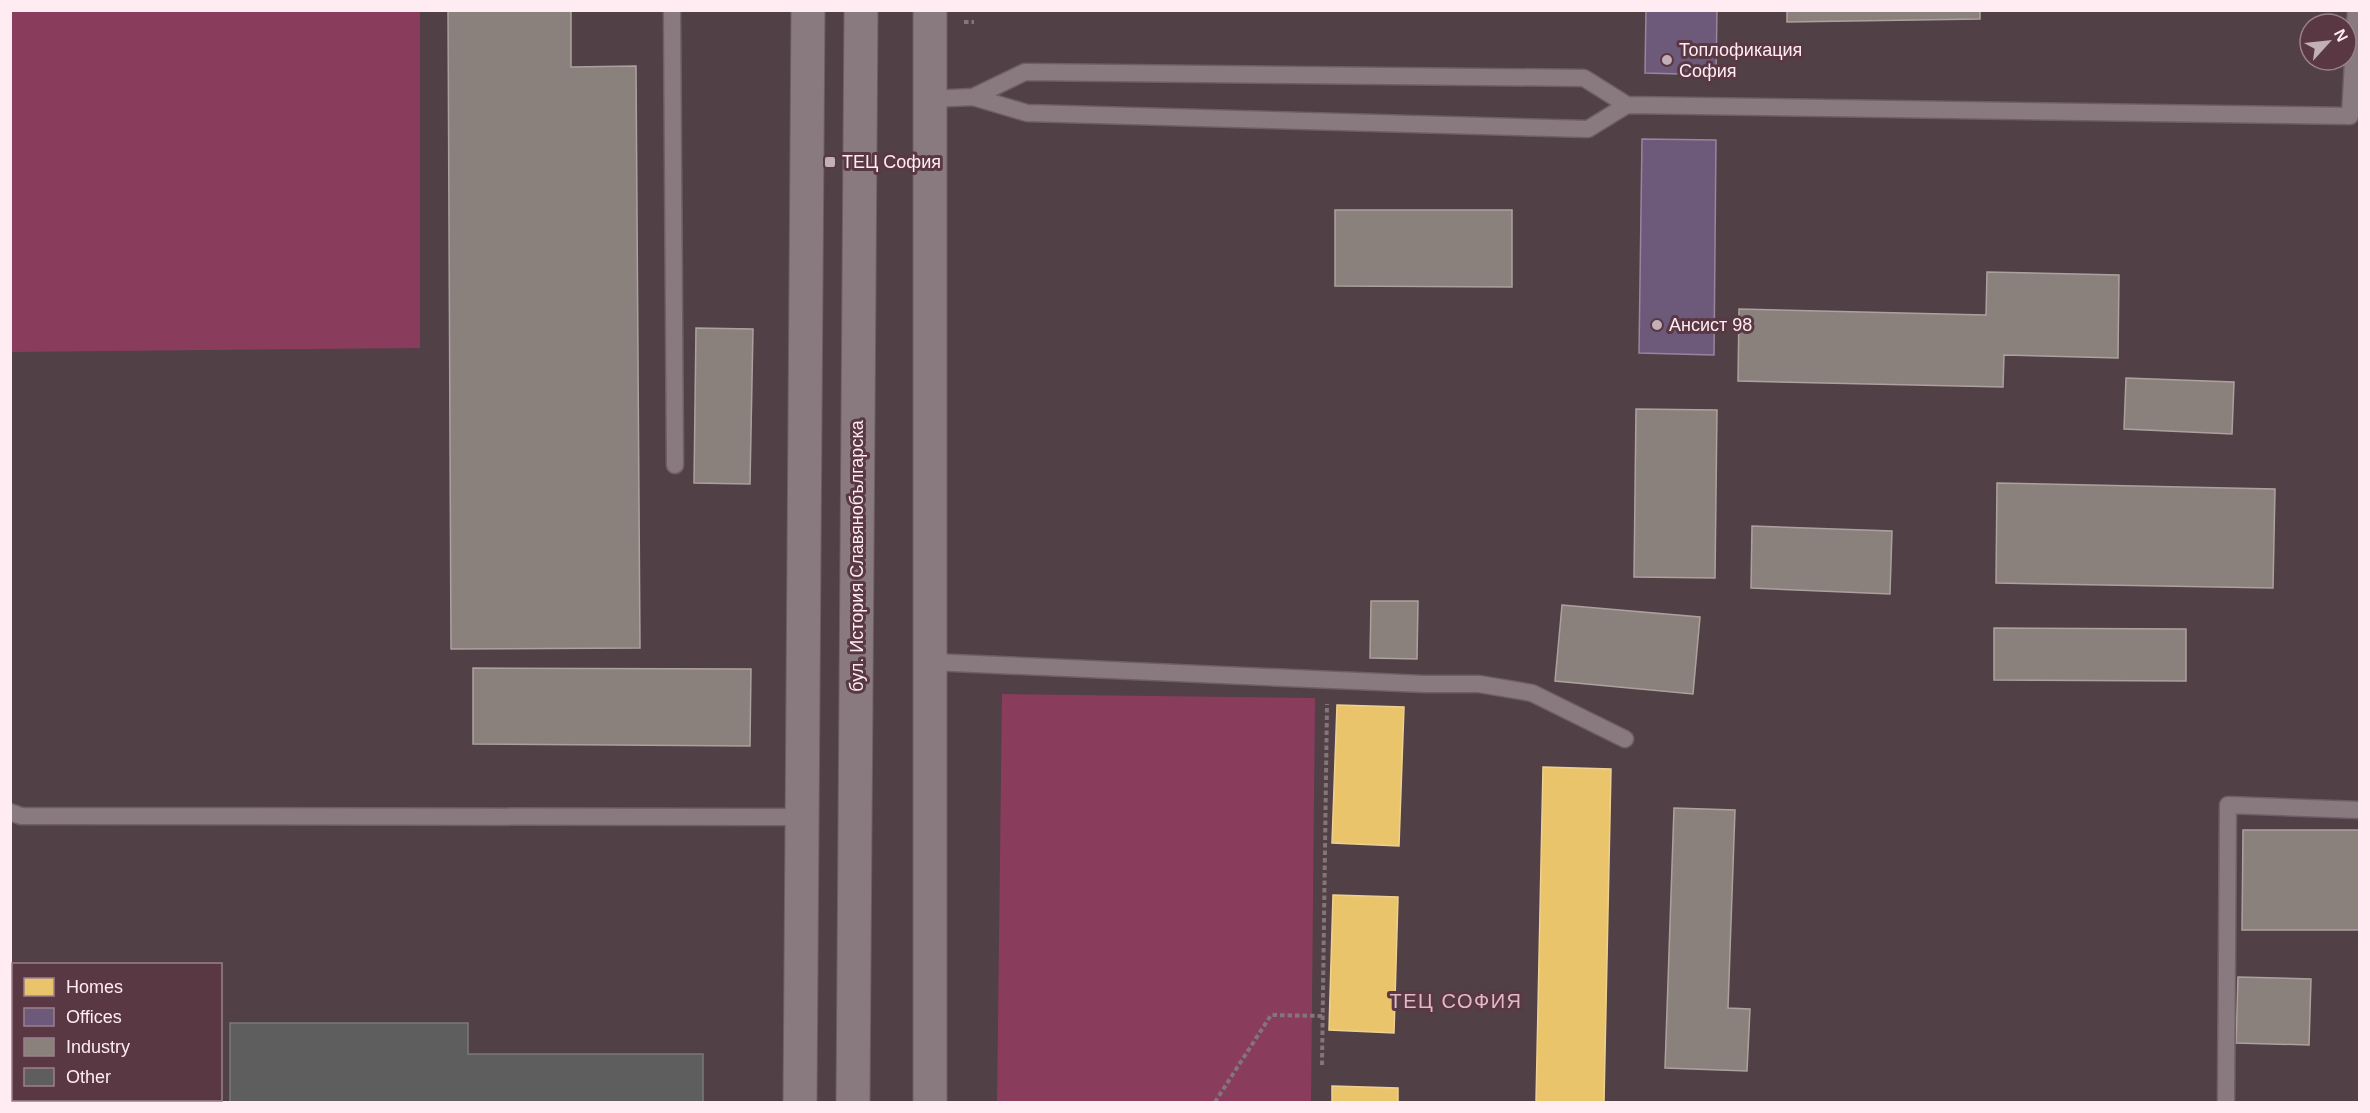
<svg xmlns="http://www.w3.org/2000/svg" width="2370" height="1113" font-family="Arial,sans-serif">
<style>
.green{fill:#8a3c5c}
.homes{fill:#e9c46a;stroke:#efd093;stroke-width:1.5}
.offices{fill:#6d597a;stroke:#98859e;stroke-width:1.5}
.industry{fill:#8a817c;stroke:#ada19f;stroke-width:1.5}
.building{fill:#5e5e5f;stroke:#7a7a7b;stroke-width:1.5}
.lines{fill:none;stroke-linecap:round;stroke-linejoin:round}
.lane-casing{stroke:#6e5f65;stroke-width:19}
.street-casing{stroke:#6e5f65;stroke-width:35}
.secondary-casing{stroke:#6e5f65;stroke-width:35}
.path{stroke:#83767b;stroke-width:4;stroke-dasharray:4.5 3;stroke-linecap:butt}
.lane{stroke:#887a7f;stroke-width:16}
.street{stroke:#887a7f;stroke-width:33}
.secondary{stroke:#887a7f;stroke-width:33}
.poi-dot{fill:#c1b0b6;stroke:#593844;stroke-width:2}
.labels{text-anchor:middle;dominant-baseline:central;stroke-width:6;stroke-linejoin:round;paint-order:stroke}
.poi-label{font-size:18px;fill:#feecf2;stroke:#593844;text-anchor:start}
.street-label{font-size:18px;fill:#feecf2;stroke:#593844}
.neighbourhood-label{font-size:20px;letter-spacing:1.5px;fill:#e2b9c7;stroke:#593844}
</style>
<rect width="100%" height="100%" fill="#514046"/>
<path class="green" d="M10 11H420V348L11 352Z
M1002 694 1315 698 1311 1102H997Z"/>
<path class="homes" d="M1337 705 1404 707 1399 846 1332 843Z
M1543 767 1611 769 1604 1102H1536Z
M1333 895 1398 897 1394 1033 1329 1030Z
M1332 1086 1398 1088V1102H1332Z"/>
<path class="offices" d="M1646 10H1717L1716 75 1645 73Z
M1642 139 1716 140 1714 355 1639 353Z"/>
<path class="industry" d="M448 10H571V67L636 66 640 648 451 649Z
M1787 10H1980V19L1787 22Z
M1335 210H1512V287L1335 286Z
M1987 272 2119 275 2118 358 2004 355 2003 387 1738 381 1739 309 1986 315Z
M696 328 753 329 750 484 694 483Z
M2126 378 2234 382 2232 434 2124 429Z
M1636 409 1717 410 1715 578 1634 577Z
M1997 483 2275 489 2273 588 1996 583Z
M1752 526 1892 531 1890 594 1751 588Z
M1371 601H1418L1417 659 1370 658Z
M1562 605 1700 617 1693 694 1555 681Z
M1994 628 2186 629V681L1994 680Z
M473 668 751 669 750 746 473 744Z
M1674 808 1735 810 1728 1008 1750 1009 1747 1071 1665 1068Z
M2243 830H2360V930H2242Z
M2238 977 2311 979 2309 1045 2236 1043Z"/>
<path class="building" d="M230 1023H468V1054H703V1102H230Z"/>
<g class="lines">
<defs>
<path id="lane" d="M672 10 675 465
M929 99 973 97 1027 113 1588 129 1627 105 1584 78 1025 72 973 97
M1627 105 2350 116 2356 10
M931 662 1424 684H1479L1532 693 1625 739
M10 812 21 816 802 817
M2226 1102 2228 805 2360 810"/>
<path id="street" d="M800 1102 808 10"/>
<path id="secondary" d="M853 1102 861 10
M930 1102V10"/>
</defs>
<use href="#lane" class="lane-casing"/>
<use href="#street" class="street-casing"/>
<use href="#secondary" class="secondary-casing"/>
<path class="path" d="M964 22H974
M1322 1065 1327 704
M1215 1102 1271 1015 1322 1016"/>
<use href="#lane" class="lane"/>
<use href="#street" class="street"/>
<use href="#secondary" class="secondary"/>
</g>
<g class="poi-dot">
<circle cx="1667" cy="60" r="6"/>
<rect x="824" y="156" width="12" height="12" rx="3"/>
<circle cx="1657" cy="325" r="6"/>
</g>
<g class="labels">
<g class="poi-label">
<text x="1679" y="50">Топлофикация<tspan x="1679" dy="21">София</tspan></text>
<text x="842" y="162">ТЕЦ София</text>
<text x="1669" y="325">Ансист 98</text>
</g>
<g class="street-label">
<text transform="translate(857 556) rotate(-90)">бул. История Славянобългарска</text>
</g>
<g class="neighbourhood-label">
<text x="1456" y="1001">ТЕЦ СОФИЯ</text>
</g>
</g>
<rect width="2370" height="1113" fill="none" stroke="#feecf2" stroke-width="24"/>
<rect x="12" y="963" width="210" height="138" fill="#593844" stroke="#9b808a" stroke-width="1.5"/>
<rect x="24" y="978" width="30" height="18" fill="#e9c46a" stroke="#9b808a" stroke-width="1.5"/>
<text x="66" y="993" font-size="18" fill="#feecf2">Homes</text>
<rect x="24" y="1008" width="30" height="18" fill="#6d597a" stroke="#9b808a" stroke-width="1.5"/>
<text x="66" y="1023" font-size="18" fill="#feecf2">Offices</text>
<rect x="24" y="1038" width="30" height="18" fill="#8a817c" stroke="#9b808a" stroke-width="1.5"/>
<text x="66" y="1053" font-size="18" fill="#feecf2">Industry</text>
<rect x="24" y="1068" width="30" height="18" fill="#5e5e5f" stroke="#9b808a" stroke-width="1.5"/>
<text x="66" y="1083" font-size="18" fill="#feecf2">Other</text>
<g transform="translate(2328 42) rotate(63)"><circle r="28" fill="#593844" stroke="#9b808a" stroke-width="1.5"/>
<path d="M0-4.5L10 22L0 15L-10 22Z" fill="#c1b0b6"/>
<text y="-9" font-size="16" font-weight="bold" text-anchor="middle" fill="#feecf2">N</text>
</g>
</svg>
